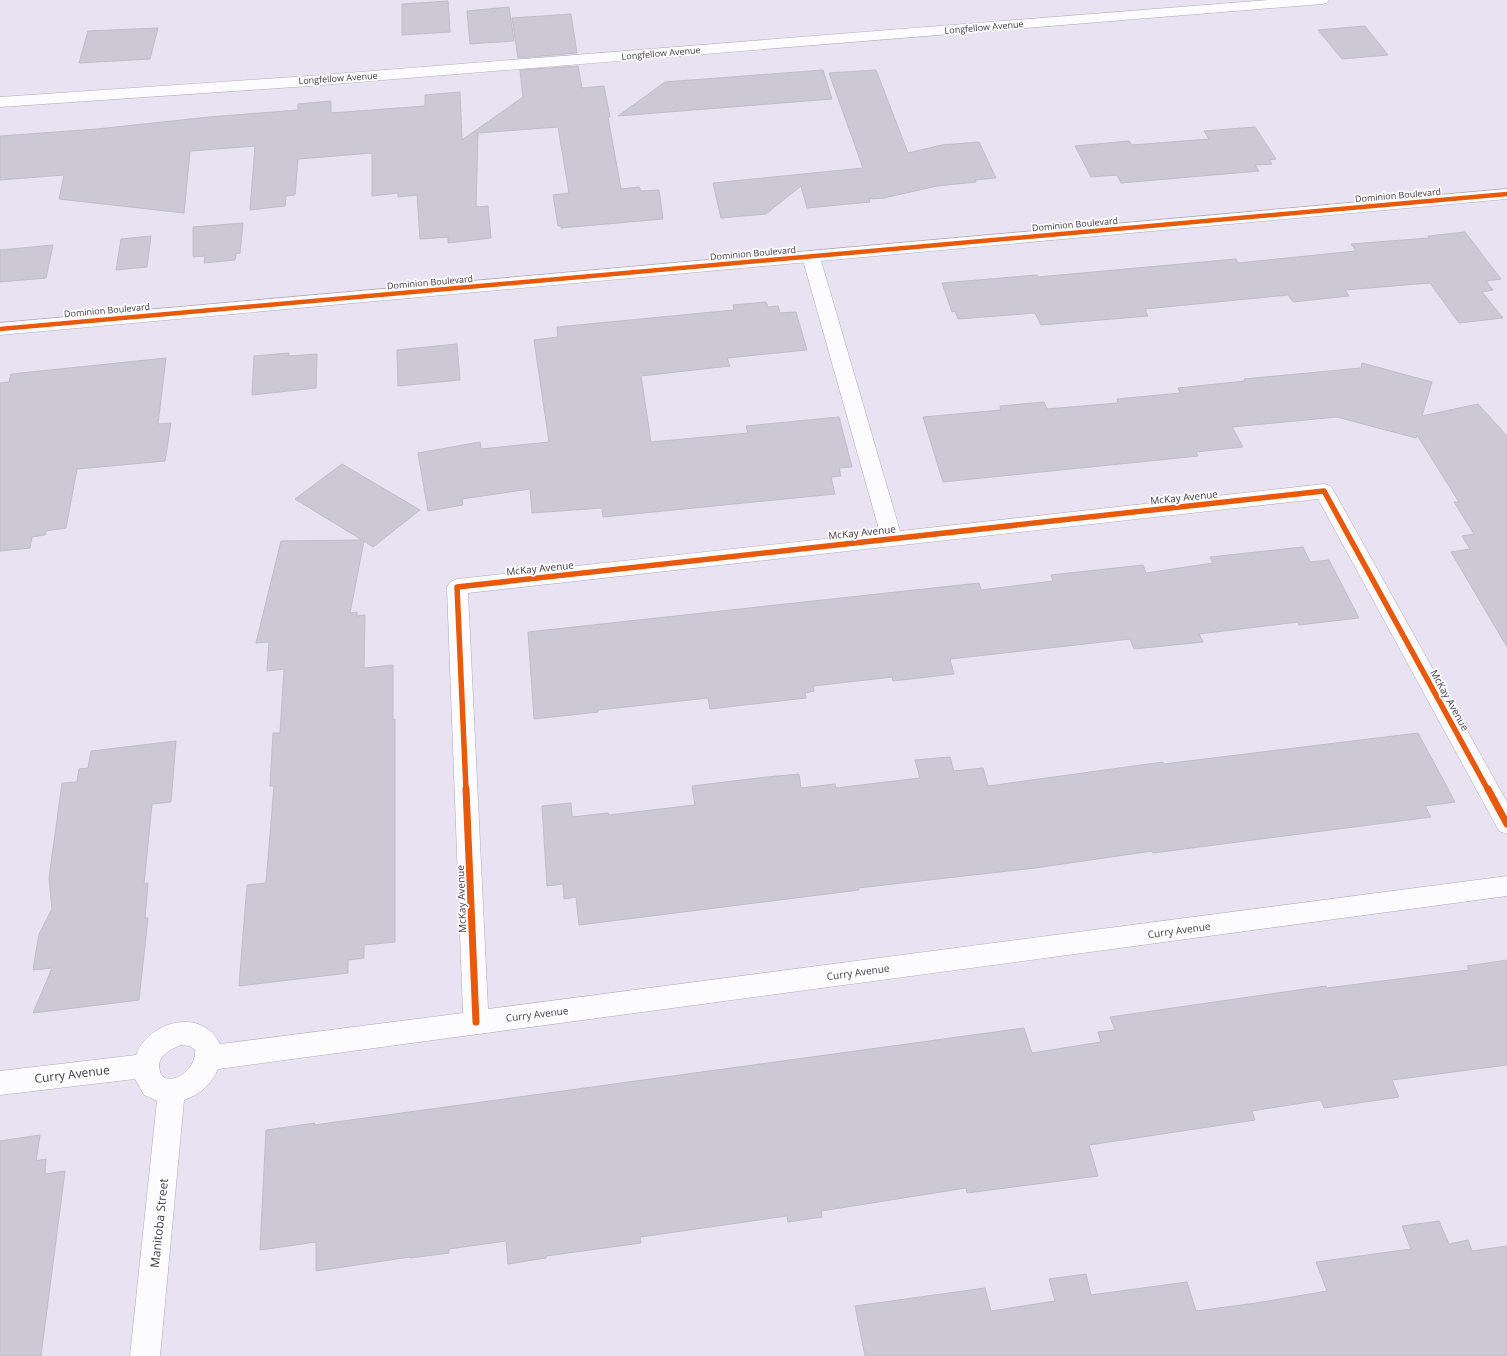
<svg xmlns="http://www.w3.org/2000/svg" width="1507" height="1356" font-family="'Open Sans',sans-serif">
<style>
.building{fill:#ccc8d5;stroke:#c0bcc9}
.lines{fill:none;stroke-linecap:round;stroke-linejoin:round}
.street-casing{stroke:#aea9b6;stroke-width:1}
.secondary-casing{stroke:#aea9b6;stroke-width:1}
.street{fill:#fcfbfd;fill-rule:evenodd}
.secondary{fill:#fcfbfd;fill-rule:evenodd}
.cycleway-far2-casing{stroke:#fff;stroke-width:6}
.cycleway-far1-casing{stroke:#fff;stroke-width:8}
.cycleway-casing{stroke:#fff;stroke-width:10}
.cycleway-far2{stroke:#e8590c;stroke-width:4.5}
.cycleway-far1{stroke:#e8590c;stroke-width:5.5}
.cycleway{stroke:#e8590c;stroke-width:7}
.labels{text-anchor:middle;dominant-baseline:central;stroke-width:3.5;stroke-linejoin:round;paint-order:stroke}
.far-street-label{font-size:9px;fill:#3c3944;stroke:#fff}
.street-label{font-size:10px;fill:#3c3944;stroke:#fff}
.near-street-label{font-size:12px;fill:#3c3944;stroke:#fff}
</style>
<rect width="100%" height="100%" fill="#e8e2f3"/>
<path class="building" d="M448 1 450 32 402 35V4Z
M509 7 514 41 470 44 467 11Z
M571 14 577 53 518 58 512 18Z
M1365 26 1388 55 1342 59 1318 30Z
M158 28 150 59 79 63 88 31Z
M578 66 582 88 604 86 610 117H608L621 189 639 187 641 191 659 190 663 219 561 228V226H558L553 195 569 193 558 127 478 133 476 207 488 206 491 238 448 243V237L420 239 417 195 398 197V193L372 196V153L298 159 295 195 286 196 285 206 250 210 255 146 190 151 184 213 59 199 64 175 0 180V136L97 129 209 117 298 110V104L331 101V113L425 106V95L460 92 462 140 523 97 520 70Z
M823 70 832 99 618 116 665 82Z
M876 70 908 153 942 145 979 142 996 178 975 180 976 182 937 186 884 198 869 199 870 202 807 208 801 186 766 214 721 218 713 183 863 168 829 73Z
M1255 127 1276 159 1269 160 1272 164 1255 165 1259 171 1121 183 1117 175 1091 177 1075 146 1129 141 1132 145 1209 139 1204 131Z
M243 223 240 253 236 254 235 260 204 263 205 256 193 257V227Z
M1465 232 1501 279 1486 281 1493 290 1482 292 1503 318 1459 323 1430 283 1345 290 1349 296 1293 302 1288 295 1145 309 1148 316 1041 325 1035 313 958 319 955 311 952 312 942 283 1037 275 1038 277 1236 259 1238 263 1356 251 1351 244 1429 238 1428 236Z
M151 236 147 267 116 270 121 239Z
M53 245 46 278 0 282V250Z
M766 302 768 307 778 306 780 313 796 312 807 350 727 358 730 366 641 376 651 442 748 433 746 426 839 417 852 467 839 468 841 476 831 477 835 494 603 517 602 508 532 513 530 489 462 499 463 505 428 511 418 453 480 442 481 449 549 442 534 340 558 337 557 327 734 310 733 305Z
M457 344 460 380 398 386 397 350Z
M289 353V356L317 354 316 388 252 395 254 356Z
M166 358 158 424 171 423 165 461 77 469 66 528 46 531 45 535 32 537 30 548 0 551V383L9 382 11 374Z
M1362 363 1432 382 1422 416 1478 404 1507 436V647L1451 552 1470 549 1462 536 1474 534 1454 502H1459L1417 435 1416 438 1337 417 1232 427 1243 447 1196 452 1198 456 943 482 923 417 1001 410 1000 406 1044 402 1047 409 1118 403 1117 399 1180 393 1178 388 1245 381 1244 379 1361 368Z
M342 464 420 510 373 547 364 541 350 613 357 612V616L365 615 364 668 393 665V720L395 719V942L364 945V958L348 960V973L239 986 247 885 266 883 274 786H270L273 733H280L284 669 267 671 269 642 256 643 281 541 362 540 295 499Z
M1303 547 1310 562 1329 560 1359 618 1299 625 1298 622 1199 634 1203 642 1134 649 1130 639 950 659 954 674 893 681 892 677 813 686 814 691 805 693 806 698 710 709 708 698 598 710V712L534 719 528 632 979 583 981 590 1053 581 1051 575 1143 565 1146 573 1213 563 1210 557Z
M1418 733 1455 802 1425 806 1431 817 1153 853 1152 851 1035 868 858 888 859 890 579 925 576 897 564 899 563 884 547 886 542 806 571 803 572 817 608 813 609 815 695 805 692 786 767 777 799 774 801 788 835 784 836 788 920 778 915 760 950 757 954 771 983 768 988 786 1163 762 1164 764Z
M176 741 171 802 152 804 144 884 148 883 145 918H148L139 1000 33 1013 52 968 33 970 39 934 52 909 49 878 62 783 77 782 79 769 88 768 91 751Z
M1507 960V1065L1392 1080 1399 1097 1324 1108 1321 1100 1252 1111 1255 1120 1089 1145 1098 1176 967 1193 966 1188 821 1211 822 1217 788 1222 787 1216 640 1237 641 1243 546 1256V1258L508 1264 506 1241 449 1249V1253L410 1258V1257L316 1271V1242L260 1250 266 1130 315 1123 314 1125 1024 1028 1032 1053 1101 1042 1098 1032 1115 1030 1110 1017 1326 986 1327 988 1469 970 1467 966Z
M40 1135 36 1161 46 1159 45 1174 65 1171 41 1356H0V1141Z
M1439 1221 1449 1244 1468 1240 1472 1251 1507 1246V1356H865L855 1306 985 1288 991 1311 1055 1301 1049 1279 1086 1274 1091 1295 1187 1282 1196 1311 1256 1303 1327 1291 1316 1262 1411 1249 1402 1226Z"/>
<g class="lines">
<defs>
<path id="street" d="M1268 0H1329L1327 3 1322 4 309 86 0 107V97L309 76Z
M811 252 817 253 820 257 900 531 1324 484 1331 486 1507 802V834L1499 831 1318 499 468 593 488 1009 1507 876V896L218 1069C211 1085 201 1094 184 1100L160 1356H130L157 1101 144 1095 135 1079 0 1095V1071L136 1055C148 1021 203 1007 220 1044L463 1013 447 587 450 582 457 579 880 533 802 257 805 253ZM181 1045 190 1046 195 1050C197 1064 180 1083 165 1078 163 1077 160 1074 160 1071 155 1057 171 1049 181 1045Z"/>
<path id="secondary" d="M1507 189V199L0 335V323Z"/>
</defs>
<use href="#street" class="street-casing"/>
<use href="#secondary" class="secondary-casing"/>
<use href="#street" class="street"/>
<use href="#secondary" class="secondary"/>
<defs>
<path id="cycleway-far2" d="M0 329 1507 194"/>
<path id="cycleway-far1" d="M466 790 457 587 1324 491 1488 790"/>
<path id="cycleway" d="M466 789 476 1022
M1488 789 1507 824"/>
</defs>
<use href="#cycleway-far2" class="cycleway-far2-casing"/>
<use href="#cycleway-far1" class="cycleway-far1-casing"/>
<use href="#cycleway" class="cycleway-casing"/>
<use href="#cycleway-far2" class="cycleway-far2"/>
<use href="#cycleway-far1" class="cycleway-far1"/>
<use href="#cycleway" class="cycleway"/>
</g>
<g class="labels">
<g class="far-street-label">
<text transform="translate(984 27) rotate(-5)">Longfellow Avenue</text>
<text transform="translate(661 53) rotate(-5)">Longfellow Avenue</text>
<text transform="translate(338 78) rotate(-4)">Longfellow Avenue</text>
<text transform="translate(1398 195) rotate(-5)">Dominion Boulevard</text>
<text transform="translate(1075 224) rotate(-5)">Dominion Boulevard</text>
<text transform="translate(753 253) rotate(-5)">Dominion Boulevard</text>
<text transform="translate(430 282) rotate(-5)">Dominion Boulevard</text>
<text transform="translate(107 310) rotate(-5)">Dominion Boulevard</text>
</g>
<g class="street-label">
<text transform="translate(1184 497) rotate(-6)">McKay Avenue</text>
<text transform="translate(862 532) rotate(-6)">McKay Avenue</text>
<text transform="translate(540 568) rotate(-6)">McKay Avenue</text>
<text transform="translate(1450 700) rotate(61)">McKay Avenue</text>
<text transform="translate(461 899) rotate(-92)">McKay Avenue</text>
<text transform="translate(1179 930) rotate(-8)">Curry Avenue</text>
<text transform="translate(858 972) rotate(-8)">Curry Avenue</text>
<text transform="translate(537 1014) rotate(-7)">Curry Avenue</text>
</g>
<g class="near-street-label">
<text transform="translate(72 1074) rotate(-7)">Curry Avenue</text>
<text transform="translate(159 1223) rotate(-84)">Manitoba Street</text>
</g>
</g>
</svg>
